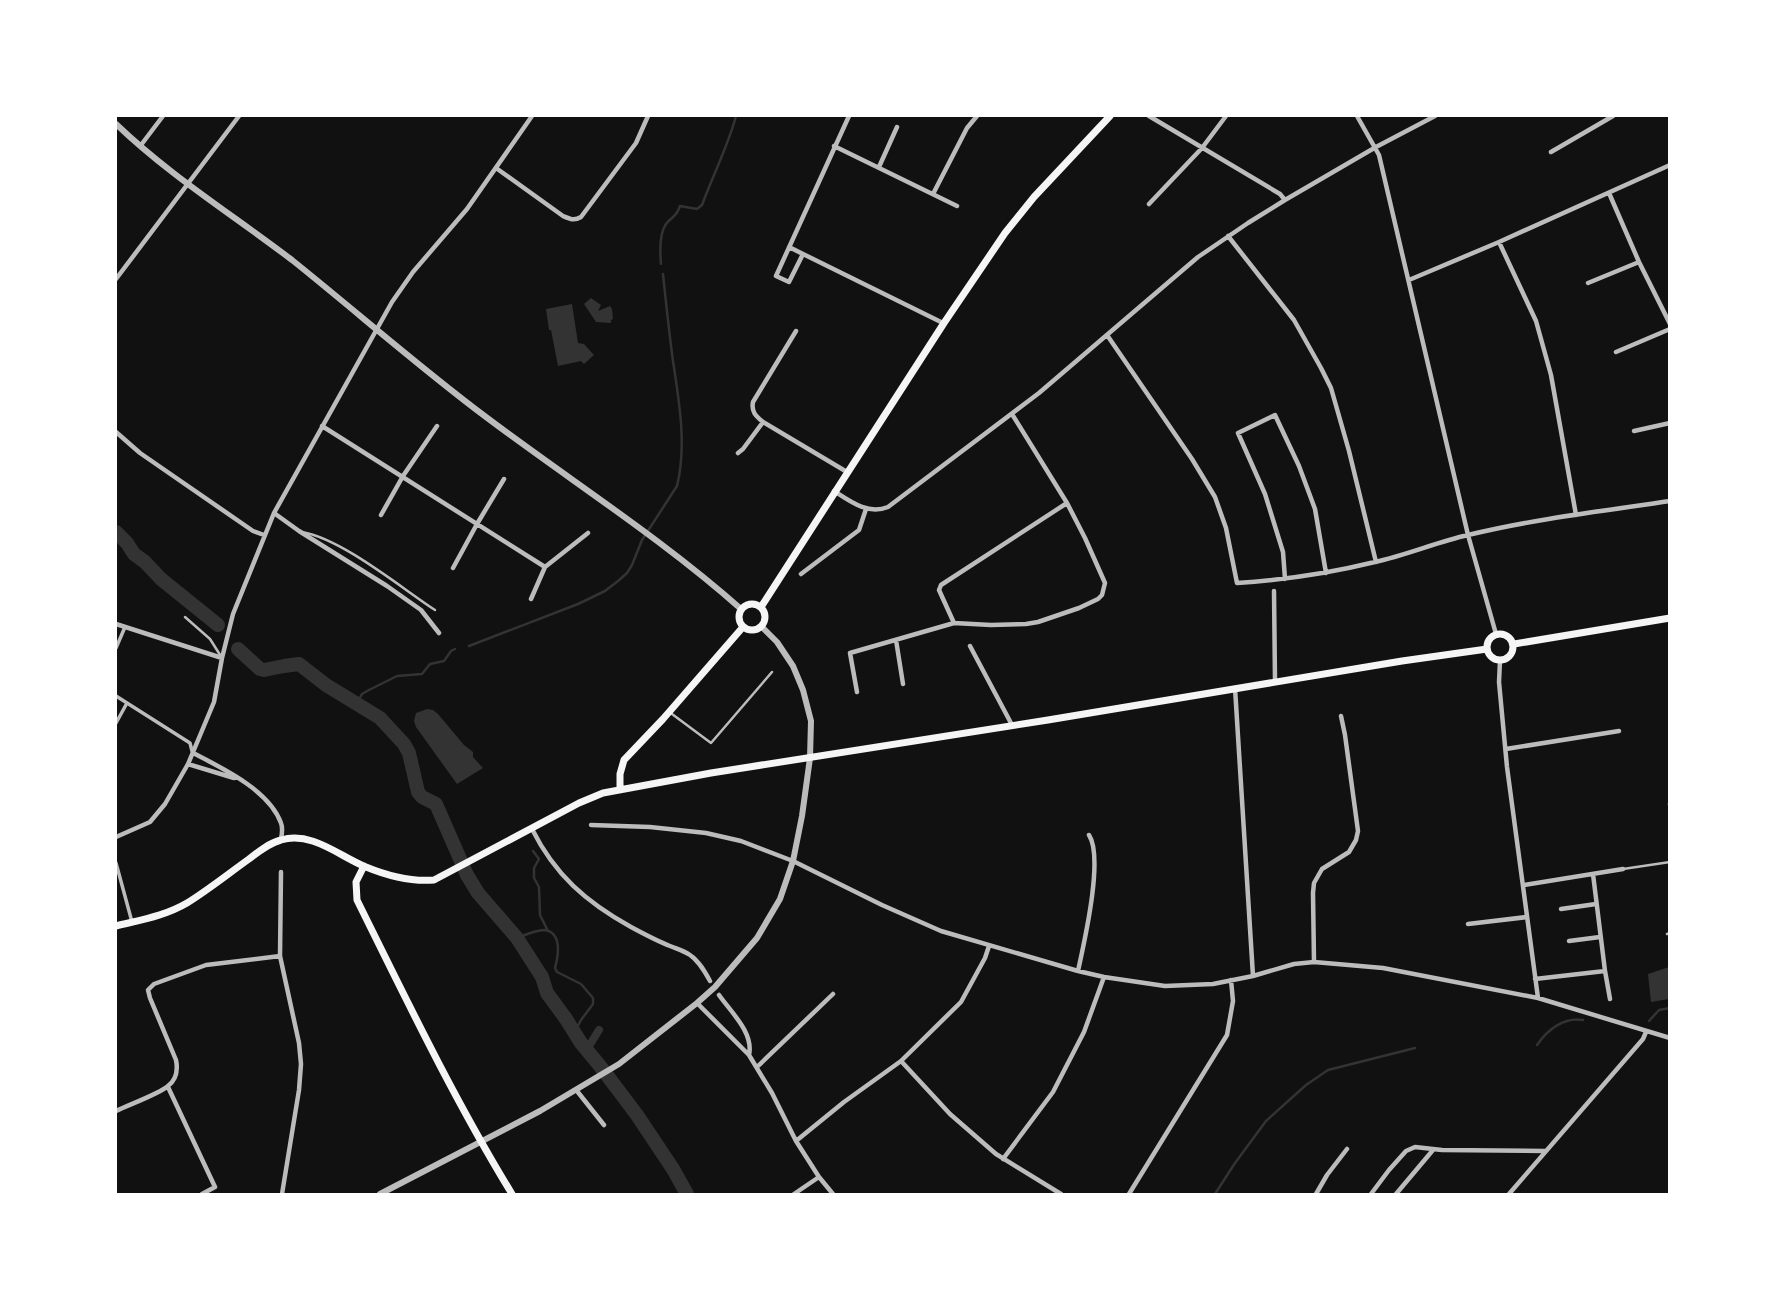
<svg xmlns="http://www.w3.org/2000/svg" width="1785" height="1310" font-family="Overpass,sans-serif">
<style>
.water{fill:#333}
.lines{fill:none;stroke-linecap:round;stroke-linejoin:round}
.stream{stroke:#333;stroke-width:2.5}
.canal{stroke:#333;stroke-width:8}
.river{stroke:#333;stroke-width:14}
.service{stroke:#bcbcbc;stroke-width:2.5}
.pedestrian{stroke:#bcbcbc;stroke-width:3.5}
.minor{stroke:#bcbcbc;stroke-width:4.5}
.tertiary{stroke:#bcbcbc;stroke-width:6}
.secondary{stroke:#f5f5f5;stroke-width:7}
</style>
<rect width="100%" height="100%" fill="#111"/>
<path class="water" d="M591 298 601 305 598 311 610 306 612 309 613 319 611 320V323L596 322 584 304Z
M572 304 578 343 584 344 594 355 584 364 581 361 558 366 551 330H549L546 309Z
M427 709 433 710 438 714 464 745 473 752V757L483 768 457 784 416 727 414 721 416 713Z
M1669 967V999L1651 1002 1648 974Z"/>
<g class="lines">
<path class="stream" d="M661 264C660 253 659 234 666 224 672 216 676 218 680 206L697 209 702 205C713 175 728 146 736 116
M469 646 578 604 605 591 618 581 627 573 632 565 642 540 677 486C687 445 679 401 673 361 669 332 666 303 663 274
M357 703 362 694 369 690 397 676 422 674 430 664 444 661 451 651 455 649
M533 851 539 859 534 868V878L539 887 540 915 547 929
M517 938C525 935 536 930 544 930 563 932 558 957 555 968L557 972 581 984 593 998V1004L581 1020 574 1033
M1649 1021 1659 1010 1670 1008
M1537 1045C1548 1029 1564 1017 1583 1020
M1215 1194 1235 1163 1266 1121 1306 1085 1328 1070 1415 1048"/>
<path class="canal" d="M586 1051 599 1030"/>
<path class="river" d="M116 532 127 543 134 554 145 562 161 579 218 625
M238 649 260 669 264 670 284 666 299 664 326 685 380 718 404 744 409 753 418 792 422 797 436 804 467 875 478 893 517 938 542 977 547 993 566 1019 581 1043 600 1066 637 1115 673 1169 687 1194"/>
<path class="service" d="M302 532C342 539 400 587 435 610
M185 617 210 639 222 658
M672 714 711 743 772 672
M1669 804 1670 811
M1623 869 1670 862
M1667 934 1670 933"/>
<path class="pedestrian" d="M116 648 125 627
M116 696 190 743 192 751
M116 723 127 703
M116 863 132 922"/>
<path class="minor" d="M1149 116 1280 194 1285 200
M1357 116 1379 155 1468 535 1496 634
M141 145 163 116
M834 146 957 206
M1551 152 1613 116
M879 167 897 127
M496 168 563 216C570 219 574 221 581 217L636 143 648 116
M1609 193 1639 262 1670 324
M933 194 967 128 977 116
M1149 204 1202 148 1226 116
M1228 236 1294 320 1321 368 1331 388 1349 451 1376 562
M1499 242 1536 321 1551 375 1576 515
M789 247 803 254 789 282 776 276 849 116
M803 254 943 323
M116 279 239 116
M1409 280 1499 242 1670 165
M1588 283 1639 262
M796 331 753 402C751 412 756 416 763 422L847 472
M1107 335 1192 459 1215 497 1226 528 1237 583C1284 580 1330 573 1375 562 1407 555 1437 542 1468 535 1534 519 1602 511 1670 501
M1616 352 1670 329
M322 426 545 567 588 533
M1634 431 1670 423
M116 432 140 453 253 531 264 535
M738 453 743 449 763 422
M834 491C851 502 868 515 888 507L1039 393 1198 257 1248 223 1285 200 1376 147 1435 116
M274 513 299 531 387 586 421 610 439 633
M381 515 403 476 437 426
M453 568 477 524 504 479
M801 574 859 530 866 509
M1285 579 1283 552 1265 494 1238 433 1275 415 1299 466 1315 509 1326 573
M1274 591 1275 681
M531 599 545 567
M954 623 939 590 941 585 1067 503
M116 624 222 658
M896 640 903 684
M970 646 1012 725
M1500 661 1499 682 1507 767 1538 998
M1235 688 1253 976
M857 692 850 653 954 623 991 625 1026 624 1038 622 1079 608 1098 599 1102 595 1105 583 1085 538 1067 503 1012 414
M1506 749 1619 731
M193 753C222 768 269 790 281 823 283 828 282 834 281 839
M188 764 234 778
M591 825 650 827 706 833 741 841 793 861 882 905 941 931 1078 971 1104 977 1165 986 1213 984 1253 976 1294 964 1314 962 1383 968 1538 998 1670 1038
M532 829C555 875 586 902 631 927 644 934 657 941 670 946 677 949 684 951 690 955 699 961 705 972 710 981
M116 837 150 822 165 804 188 764 214 702 222 658 233 614 274 513 392 302 413 272 467 209 532 116
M281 872 280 956 299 1043 301 1064 299 1090 282 1194
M1524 885 1623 869
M1561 909 1596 904
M1468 924 1527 917
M1569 941 1600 937
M1314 962 1313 893 1314 883 1322 869 1349 852 1356 840 1358 831 1345 735 1341 716
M1078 971C1084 943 1104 858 1089 835
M1605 971 1610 999
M1535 979 1605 971 1593 874
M719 995C731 1012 754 1033 749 1055
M697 1003 749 1055 772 1093 796 1141 819 1177 833 1194
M901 1061 950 1114 996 1154 1061 1194
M757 1067 833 994
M168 1087 215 1187 202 1194
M577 1091 604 1125
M116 1111C128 1105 159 1094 168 1086 177 1079 178 1070 176 1060L150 998 148 990 154 984 206 965 280 956
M796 1141 844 1102 901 1061 961 1002 985 958 989 946
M1003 1159 1053 1092 1084 1032 1104 977
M794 1194 819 1177
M1129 1194 1227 1035 1233 1001 1231 980
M1316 1194 1327 1175 1347 1149
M1371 1194 1389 1170 1406 1151 1415 1147 1442 1150 1545 1151
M1396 1194 1433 1150
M1509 1194 1643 1039 1646 1032"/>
<path class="tertiary" d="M116 124C169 175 233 215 292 260 357 312 419 367 486 417 571 481 661 538 741 609
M380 1194 540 1111 619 1064 697 1003 715 987 757 938 780 899 793 861 802 816 810 758 811 721 803 690 793 666 777 642 761 626"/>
<path class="secondary" d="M739 617a13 13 0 1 1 26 0a13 13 0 1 1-26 0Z
M761 607 944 323 1005 233 1034 197 1110 116
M1487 647a13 13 0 1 1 26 0a13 13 0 1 1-26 0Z
M1514 644 1670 618
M620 790V774L624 760 663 719 743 627
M364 866 356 882 357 900C406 999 454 1099 512 1194
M116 926C140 920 165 916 187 903 208 890 228 874 249 859 258 852 269 843 281 840 312 831 339 856 366 867 388 876 410 882 434 880L579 803 603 793 711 773 1048 720 1402 661 1487 649"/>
</g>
<rect width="1785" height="1310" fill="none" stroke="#ffffff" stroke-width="234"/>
</svg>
